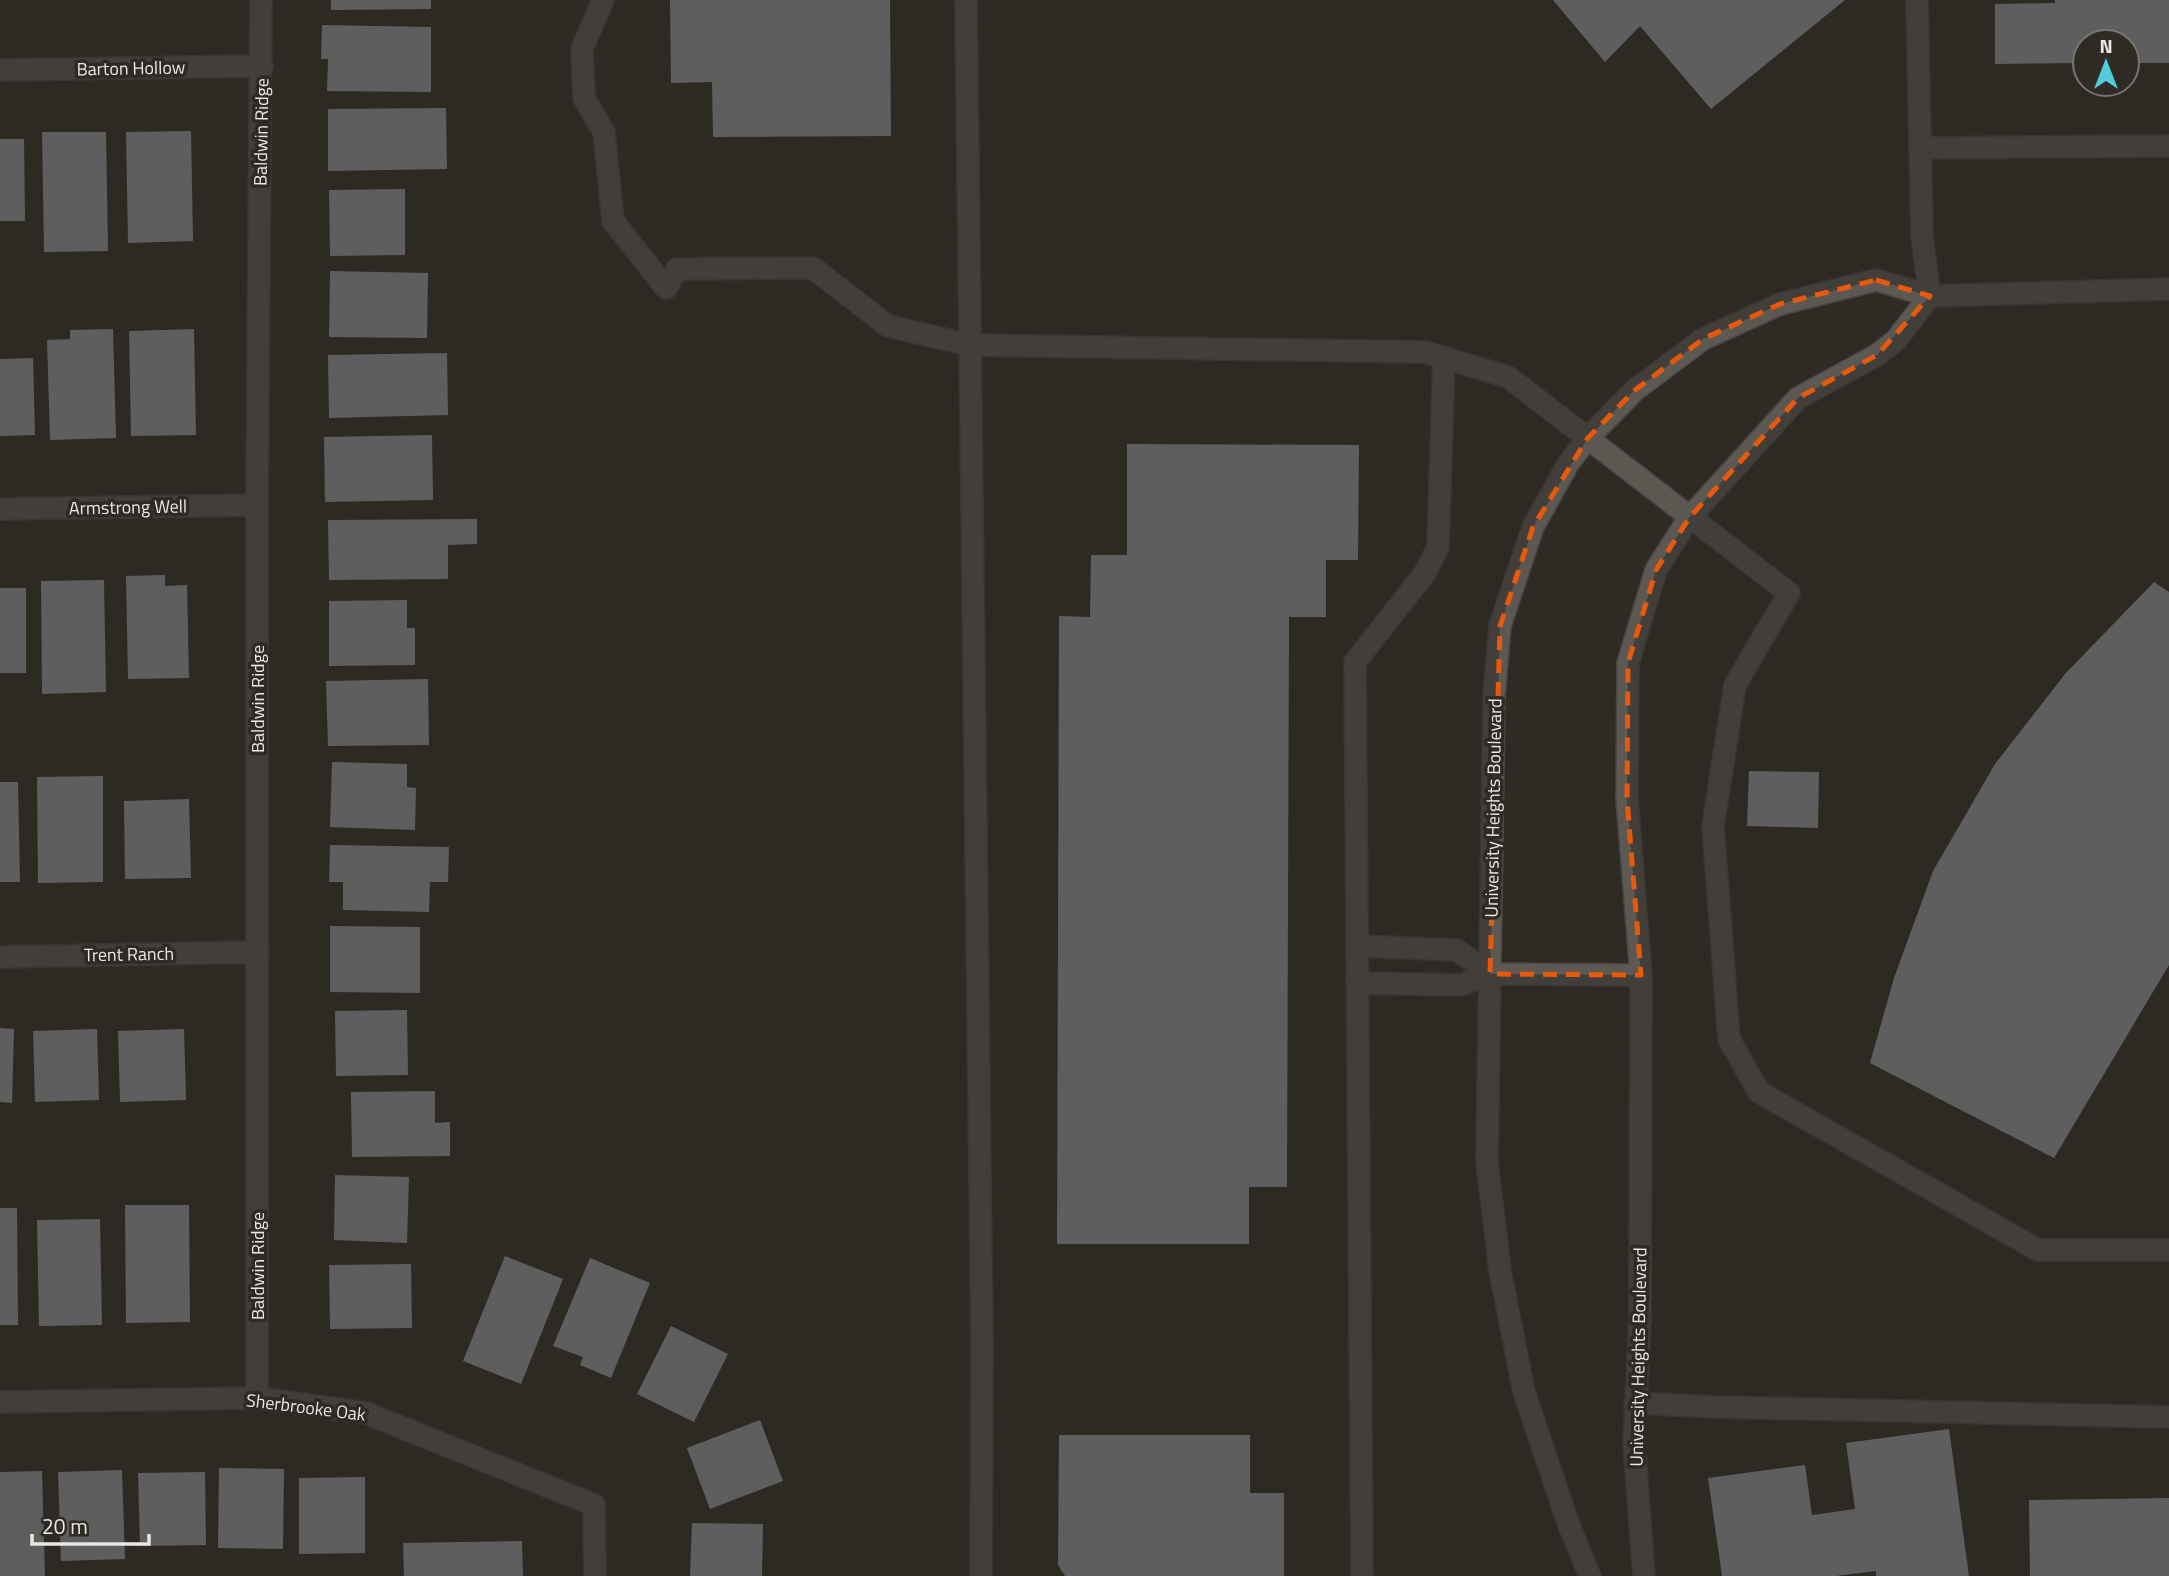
<svg xmlns="http://www.w3.org/2000/svg" width="2169" height="1576" font-family="'Titillium Web',sans-serif">
<style>
.building{fill:#9c9da5}
.lines{fill:none;stroke-linecap:round;stroke-linejoin:round}
.minor-casing{stroke:#494641;stroke-width:24}
.minor{stroke:#5c5852;stroke-width:21}
.marked{fill:none;stroke:#e8590c;stroke-width:5;stroke-dasharray:14 9;stroke-linejoin:round}
.labels{text-anchor:middle;dominant-baseline:central;stroke-width:7;stroke-linejoin:round;paint-order:stroke}
.street-label{font-size:18px;fill:#eae8e4;stroke:#2e2a24}
</style>
<rect width="100%" height="100%" fill="#2e2a24"/>
<path class="building" d="M331 0H431V9L331 10Z
M670 0H890L891 136 713 137 712 82 671 83Z
M1553 0H1845L1711 109 1640 26 1605 62Z
M2055 0H2169V63H2127V42H2085V63L1995 64V4L2055 3Z
M322 25 431 27V92L327 91 328 59H321Z
M446 108 447 169 328 171V109Z
M191 131 193 241 128 243 126 132Z
M42 132H106L108 251 44 252Z
M0 139H24L25 221H0Z
M405 189V255L330 256 329 190Z
M330 271 428 273 427 338 329 337Z
M113 329 116 438 50 440 47 340 70 339V330Z
M194 329 196 435 131 436 129 331Z
M447 353 448 415 329 418 328 355Z
M33 358 35 435 0 436V359Z
M432 435 433 500 325 502 324 437Z
M1127 444 1359 445 1358 560H1326V617H1289L1287 1187H1249V1244H1057L1059 616 1090 617 1091 555H1127Z
M477 519V544L448 545V579L329 580 328 520Z
M165 575V586L187 585 189 678 128 679 126 576Z
M104 580 106 692 42 694 41 581Z
M2154 582 2169 592V965L2054 1158 1870 1063 1894 978 1933 871 1995 764 2065 674Z
M0 588H26V673H0Z
M407 600V628H415V665L329 666V601Z
M428 679 429 745 328 746 326 681Z
M332 762 407 764V787L416 788 415 830 330 827Z
M1749 771 1819 772 1818 828 1747 826Z
M103 776V882L38 883 37 777Z
M0 782H18L20 882H0Z
M189 799 191 878 125 879 124 801Z
M330 845 449 847 448 882H430L429 912 343 910V882H329Z
M330 926 420 927V993L330 992Z
M407 1010 408 1075 336 1076 335 1011Z
M0 1028 14 1029 12 1103 0 1102Z
M97 1029 99 1100 35 1102 33 1031Z
M184 1029 186 1100 120 1102 118 1031Z
M435 1091V1123L450 1122V1156L352 1157 351 1092Z
M335 1175 409 1177 407 1243 334 1240Z
M125 1205H189L190 1322 126 1323Z
M0 1208H17L18 1325H0Z
M100 1219 102 1325 39 1326 37 1220Z
M505 1256 563 1279 521 1384 463 1361Z
M590 1258 650 1283 611 1378 580 1365 583 1357 553 1346Z
M411 1264 412 1328 330 1329 329 1265Z
M671 1326 728 1354 694 1422 637 1394Z
M760 1420 783 1481 710 1509 687 1448Z
M1949 1429 1969 1576H1876V1571L1836 1576H1722L1708 1478 1805 1465 1812 1515 1855 1509 1846 1443Z
M1059 1435H1250V1493H1284V1576H1065L1058 1565Z
M219 1468 284 1469 283 1549 218 1548Z
M122 1470 125 1559 61 1561 58 1472Z
M42 1471 45 1576H0V1472Z
M205 1472 206 1545 140 1546 138 1473Z
M365 1477V1553L299 1554V1478Z
M2169 1498V1576H2030L2029 1500Z
M692 1523 763 1524 762 1576H690Z
M522 1541 523 1576H404L403 1543Z"/>
<g class="lines">
<defs>
<path id="minor" d="M603 0 582 49 584 98 604 132 613 221 666 288 677 269 813 268 888 326 970 345 1425 352 1508 377 1789 593 1735 685 1713 826 1729 1039 1759 1092 2038 1250H2169
M966 0 982 1345 981 1576
M1917 0 1922 237 1930 296
M0 70 262 66
M1920 148 2169 146
M0 509 257 505
M1357 946 1457 950 1490 974
M0 957 258 952
M1357 983 1461 985 1490 974 1641 975
M257 1398V505L261 0
M0 1402 257 1398 366 1413 594 1505 595 1576
M1635 1403 1716 1407 2169 1417
M1362 1576 1355 662 1425 573 1438 547 1444 357
M1590 1576 1570 1528 1524 1392 1500 1271 1487 1162 1494 696 1500 626 1533 527 1568 464 1587 439 1635 390 1703 339 1780 304 1876 280 1930 296 2169 289
M1644 1576 1634 1443 1640 1322 1641 975 1627 799 1628 663 1656 570 1689 518 1798 398 1877 355 1896 340 1930 296"/>
</defs>
<use href="#minor" class="minor-casing"/>
<use href="#minor" class="minor"/>
</g>
<path d="M0 0H2169V1576H0ZM1876 280 1930 296 1877 355 1798 398 1689 518 1656 570 1628 663 1627 799 1641 975 1490 974 1500 626 1533 527 1587 439 1635 390 1703 339 1780 304Z" fill="#2e2a24" fill-opacity=".55" fill-rule="evenodd"/>
<path class="marked" d="M1876 280 1930 296 1877 355 1798 398 1689 518 1656 570 1628 663 1627 799 1641 975 1490 974 1500 626 1533 527 1587 439 1635 390 1703 339 1780 304Z"/>
<g class="labels">
<g class="street-label">
<text transform="translate(131 68) rotate(-1)">Barton Hollow</text>
<text transform="translate(261 132) rotate(-89)">Baldwin Ridge</text>
<text transform="translate(128 507) rotate(-1)">Armstrong Well</text>
<text transform="translate(257 699) rotate(-90)">Baldwin Ridge</text>
<text transform="translate(1493 808) rotate(-89)">University Heights Boulevard</text>
<text transform="translate(129 954) rotate(-1)">Trent Ranch</text>
<text transform="translate(257 1266) rotate(-90)">Baldwin Ridge</text>
<text transform="translate(1638 1357) rotate(-89)">University Heights Boulevard</text>
<text transform="translate(306 1407) rotate(7)">Sherbrooke Oak</text>
</g>
</g>
<g transform="translate(2106 63)"><circle r="33" fill="#2e2a24" stroke="#797671" stroke-width="2"/>
<path d="M0-5L12 26L0 18L-12 26Z" fill="#53cbdb"/>
<text y="-10" font-size="19" font-weight="bold" text-anchor="middle" fill="#eae8e4">N</text>
</g>
<path d="M32 1534v10h117v-10" fill="none" stroke="#eae8e4" stroke-width="3.5"/>
<text x="42" y="1534" font-size="21" fill="#eae8e4" stroke="#2e2a24" stroke-width="5" paint-order="stroke">20 m</text>
</svg>
